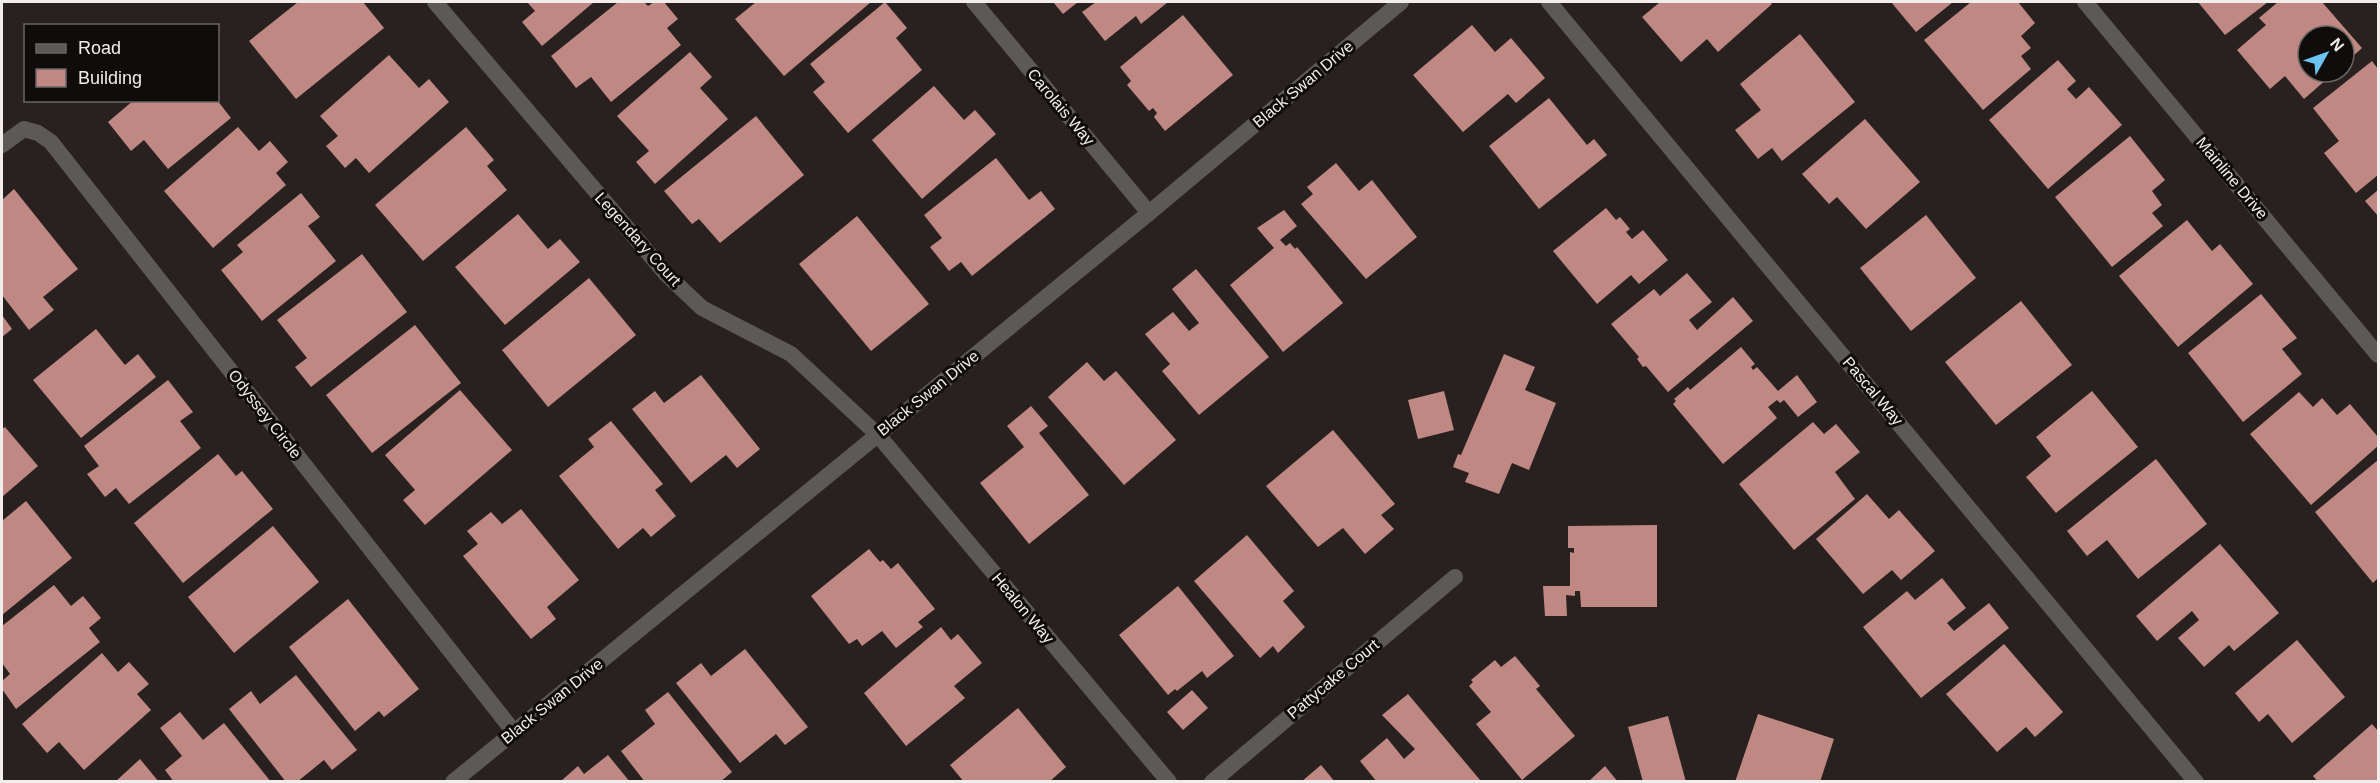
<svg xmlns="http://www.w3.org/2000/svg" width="2380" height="783" font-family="Helvetica,sans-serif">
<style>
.building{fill:#c08883}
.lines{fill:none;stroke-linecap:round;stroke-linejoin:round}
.minor{stroke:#5d5959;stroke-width:16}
.tertiary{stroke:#5d5959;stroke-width:16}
.labels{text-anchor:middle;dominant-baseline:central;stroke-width:6;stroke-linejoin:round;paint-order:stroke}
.street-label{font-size:16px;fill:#f2eded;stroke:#0f0c0b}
</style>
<rect width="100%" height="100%" fill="#292120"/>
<g class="building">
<path d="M298 2H363L384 28 296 99 249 41Z"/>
<path d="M527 2H594L542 46 522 22 535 11Z"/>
<path d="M618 2H644L648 6 654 2H664L678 19 667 28 681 45 611 102 591 77 576 88 551 56Z"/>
<path d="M756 2H871L784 76 735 19Z"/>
<path d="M885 2 907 28 896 38 922 70 848 133 813 92 825 82 810 64Z"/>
<path d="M1053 2H1078L1063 14Z"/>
<path d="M1096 2H1168L1141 24 1136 16 1105 41 1082 12Z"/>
<path d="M1660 2H1770L1772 4 1718 52 1707 39 1681 62 1642 17Z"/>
<path d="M1891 2H1953L1916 32Z"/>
<path d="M1971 2H2018L2035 23 2021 36 2031 48 2021 56 2031 69 1983 110 1924 40Z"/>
<path d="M2198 2H2268L2225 35Z"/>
<path d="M2278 2H2322L2362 48 2344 64V36H2308V72H2335L2304 99 2285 76 2270 89 2237 50 2266 25 2259 18Z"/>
<path d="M1183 15 1233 75 1165 131 1154 117 1157 113 1153 108 1149 111 1127 85 1131 81 1120 67Z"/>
<path d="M1472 25 1495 52 1511 38 1545 78 1516 103 1508 94 1463 132 1413 75Z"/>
<path d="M1800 34 1855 102 1782 161 1772 148 1758 159 1735 130 1761 110 1740 84Z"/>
<path d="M690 52 712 77 700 88 728 119 655 184 636 162 649 151 617 116Z"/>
<path d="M389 55 419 88 429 79 449 102 369 173 356 158 345 168 326 146 338 136 320 116Z"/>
<path d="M2058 60 2076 81 2067 89 2076 99 2089 87 2122 125 2048 189 1989 120Z"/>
<path d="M2372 61 2378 69V175L2356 193 2324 153 2339 141 2313 108Z"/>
<path d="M934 86 964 120 975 110 996 134 922 199 872 140Z"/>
<path d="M1549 98 1587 145 1594 139 1607 155 1539 209 1489 146Z"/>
<path d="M134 100H217L231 118 168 169 144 140 131 151 108 122Z"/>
<path d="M756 116 804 175 720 243 699 219 692 224 664 191Z"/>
<path d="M1865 119 1920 182 1866 229 1837 197 1829 204 1802 174Z"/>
<path d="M238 127 259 151 270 141 288 162 276 173 286 185 213 248 164 191Z"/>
<path d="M466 127 494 160 487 166 507 190 423 261 375 205Z"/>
<path d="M2130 136 2165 180 2152 191 2162 205 2152 213 2163 226 2112 267 2055 197Z"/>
<path d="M996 158 1029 200 1041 191 1055 209 972 276 961 262 949 271 930 247 942 238 924 215Z"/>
<path d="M1336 163 1359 191 1372 180 1417 237 1366 279 1301 204 1313 194 1307 187Z"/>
<path d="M14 189 78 269 43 297 54 310 29 330 2 295V200Z"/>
<path d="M2378 190V216L2365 201Z"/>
<path d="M301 193 320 217 308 226 336 261 262 321 221 270 243 252 237 245Z"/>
<path d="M1606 208 1616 220 1620 217 1630 229 1626 232 1632 239 1643 230 1668 260 1639 284 1631 275 1597 304 1553 251Z"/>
<path d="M1284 210 1297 226 1280 240 1286 246 1290 243 1295 249 1297 247 1343 303 1283 352 1230 285 1274 248 1257 228Z"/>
<path d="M518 214 548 249 560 239 580 262 505 325 455 267Z"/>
<path d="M1926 215 1976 278 1911 331 1860 268Z"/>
<path d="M857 216 929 304 871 351 799 264Z"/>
<path d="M2187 220 2212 251 2220 244 2253 284 2178 347 2119 276Z"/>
<path d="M362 254 407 312 311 387 295 367 307 358 277 320Z"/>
<path d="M1196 269 1269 357 1199 415 1162 371 1170 364 1145 334 1173 312 1189 331 1199 323 1172 289Z"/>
<path d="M1687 273 1712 302 1689 320 1697 330 1733 297 1753 321 1668 392 1646 366 1643 367 1637 359 1639 357 1611 324 1654 289 1660 296Z"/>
<path d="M589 278 636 335 548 407 502 350Z"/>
<path d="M2261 294 2297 338 2282 349 2302 374 2243 422 2188 353Z"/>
<path d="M2021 301 2072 365 1996 425 1945 362Z"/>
<path d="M2 315 12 329 2 337Z"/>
<path d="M415 325 461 383 372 453 326 395Z"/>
<path d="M96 329 125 365 138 354 156 377 81 438 33 380Z"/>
<path d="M1741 347 1755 364 1751 367 1753 370 1757 367 1778 391 1797 375 1817 402 1798 417 1784 400 1780 403 1777 400 1768 407 1777 418 1723 464 1673 404 1676 401 1674 399 1688 387 1690 390Z"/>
<path d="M1504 354 1535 367 1525 390 1556 403 1529 470 1512 463 1499 494 1465 482 1469 473 1453 467 1458 454 1461 455Z"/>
<path d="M1087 362 1104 381 1116 371 1176 440 1124 485 1048 397Z"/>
<path d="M701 375 760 449 737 468 726 455 691 483 632 409 655 391 664 403Z"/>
<path d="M168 380 193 412 180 421 201 448 129 504 116 488 105 497 87 474 99 466 84 446Z"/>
<path d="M460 390 512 450 425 525 403 500 415 490 385 455Z"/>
<path d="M1444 391 1454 430 1418 439 1408 400Z"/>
<path d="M2092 391 2138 447 2056 513 2026 477 2051 456 2036 437Z"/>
<path d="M2299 392 2313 407 2322 398 2337 415 2350 404 2378 437V446L2311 505 2250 434Z"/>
<path d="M1031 406 1048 426 1039 433 1089 495 1029 544 980 483 1024 447 1007 426Z"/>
<path d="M611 421 663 484 655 490 676 516 651 537 643 528 618 549 559 476 594 447 588 439Z"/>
<path d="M1813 422 1824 434 1836 424 1860 452 1835 472 1855 499 1794 550 1739 484Z"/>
<path d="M5 427 38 466 2 497V429Z"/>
<path d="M1333 430 1395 504 1381 515 1394 529 1365 554 1343 528 1318 547 1266 486Z"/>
<path d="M218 454 236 476 242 471 273 509 183 583 134 523Z"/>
<path d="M2156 459 2207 524 2138 579 2107 540 2087 556 2067 531Z"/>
<path d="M2378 460V578L2373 583 2315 512Z"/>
<path d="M1867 494 1889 519 1899 510 1935 551 1901 580 1892 570 1863 594 1816 539Z"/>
<path d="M26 501 72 558 2 615V521Z"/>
<path d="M521 509 579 580 547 607 556 619 531 639 463 556 478 544 467 531 491 512 502 524Z"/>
<path d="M1657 525V607H1581L1580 591H1575V596L1566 595 1567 616H1545L1543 586H1570V552L1574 553V548H1568V526Z"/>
<path d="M273 526 319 582 234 653 188 597Z"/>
<path d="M1247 535 1294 591 1283 601 1305 627 1278 653 1273 646 1260 658 1194 581Z"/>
<path d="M2220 544 2279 613 2234 651 2229 645 2204 667 2178 638 2199 620 2192 611 2157 641 2136 616Z"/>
<path d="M869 549 880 562 883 560 891 569 898 563 935 609 918 622 923 627 896 648 882 631 862 646 857 639 849 644 811 596Z"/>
<path d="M1942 578 1966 608 1947 623 1954 631 1989 603 2009 628 1921 698 1863 627 1907 591 1915 600Z"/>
<path d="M54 585 71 606 83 596 101 618 89 628 100 642 16 709 2 689V681L10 674 2 663V626Z"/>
<path d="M1178 586 1234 656 1207 678 1202 671 1177 691 1175 689 1168 695 1119 635Z"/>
<path d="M348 599 419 689 384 717 379 711 355 731 289 647Z"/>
<path d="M941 627 951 640 958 634 982 663 954 686 965 698 906 746 864 693Z"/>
<path d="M2297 640 2345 697 2292 743 2268 714 2259 722 2235 693Z"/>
<path d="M2004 644 2063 712 2035 737 2026 727 1997 752 1946 694Z"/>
<path d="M745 649 808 727 785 745 776 734 740 763 676 683 701 663 711 676Z"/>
<path d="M102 653 118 672 129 662 149 684 137 694 151 710 84 770 59 742 47 753 22 724Z"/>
<path d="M1515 656 1540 686 1536 689 1575 736 1522 780 1476 724 1491 712 1469 686 1473 682 1471 680 1495 660 1501 667Z"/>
<path d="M296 675 357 750 332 770 324 760 297 782H286L229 709 251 691 260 704Z"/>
<path d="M1192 690 1208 708 1183 730 1167 712Z"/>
<path d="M668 692 732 772 720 782H645L621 751 655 724 645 710Z"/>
<path d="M1408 694 1480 780 1478 782H1377L1360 761 1387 738 1404 759 1415 749 1382 715Z"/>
<path d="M1018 708 1066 767 1049 782H964L950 765Z"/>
<path d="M180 712 203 740 224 723 271 782H174L165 770 182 756 160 728Z"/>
<path d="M1758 714 1834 739 1820 782H1735Z"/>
<path d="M1668 716 1686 782H1643L1628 727Z"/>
<path d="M2372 724 2378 731V782H2318L2313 776Z"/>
<path d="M608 755 630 782H560L578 766 584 774Z"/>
<path d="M140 759 159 782H115Z"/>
<path d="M1321 765 1335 782H1301Z"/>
<path d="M1605 766 1618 782H1588Z"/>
</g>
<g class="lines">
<g class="minor">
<path d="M435 2 667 275 702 308 791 354 878 435 1169 782"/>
<path d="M974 2 1149 213"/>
<path d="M1549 2 2196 782"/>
<path d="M2 145 24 129 38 133 51 142 514 732"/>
<path d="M453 782 1149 213 1401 2"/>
<path d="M1212 782 1455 577"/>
</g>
<path class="tertiary" d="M2085 2 2378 355"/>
</g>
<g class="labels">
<g class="street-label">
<text transform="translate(1303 84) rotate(-40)">Black Swan Drive</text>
<text transform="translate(1061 107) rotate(50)">Carolais Way</text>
<text transform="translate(2232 178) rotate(50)">Mainline Drive</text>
<text transform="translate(638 239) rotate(48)">Legendary Court</text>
<text transform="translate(1873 391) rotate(50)">Pascal Way</text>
<text transform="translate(928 393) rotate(-39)">Black Swan Drive</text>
<text transform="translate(265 414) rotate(52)">Odyssey Circle</text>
<text transform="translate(1023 608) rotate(50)">Healon Way</text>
<text transform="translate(1333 679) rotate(-40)">Pattycake Court</text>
<text transform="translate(552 701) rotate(-39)">Black Swan Drive</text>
</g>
</g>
<rect width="2380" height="783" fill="none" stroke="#f2eded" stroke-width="6"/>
<rect x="24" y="24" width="195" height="78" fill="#0f0c0b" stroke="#6a6665" stroke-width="1.5"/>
<rect x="36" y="44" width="30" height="9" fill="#5d5959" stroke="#6a6665" stroke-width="1.5"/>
<text x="78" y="54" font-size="18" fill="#f2eded">Road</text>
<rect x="36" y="69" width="30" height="18" fill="#c08883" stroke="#6a6665" stroke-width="1.5"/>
<text x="78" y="84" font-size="18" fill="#f2eded">Building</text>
<g transform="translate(2326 54) rotate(50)"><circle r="28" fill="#0f0c0b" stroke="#6a6665" stroke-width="1.5"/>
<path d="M0-4.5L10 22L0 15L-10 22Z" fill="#6cc3f2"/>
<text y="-9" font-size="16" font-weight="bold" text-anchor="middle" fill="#f2eded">N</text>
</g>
</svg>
